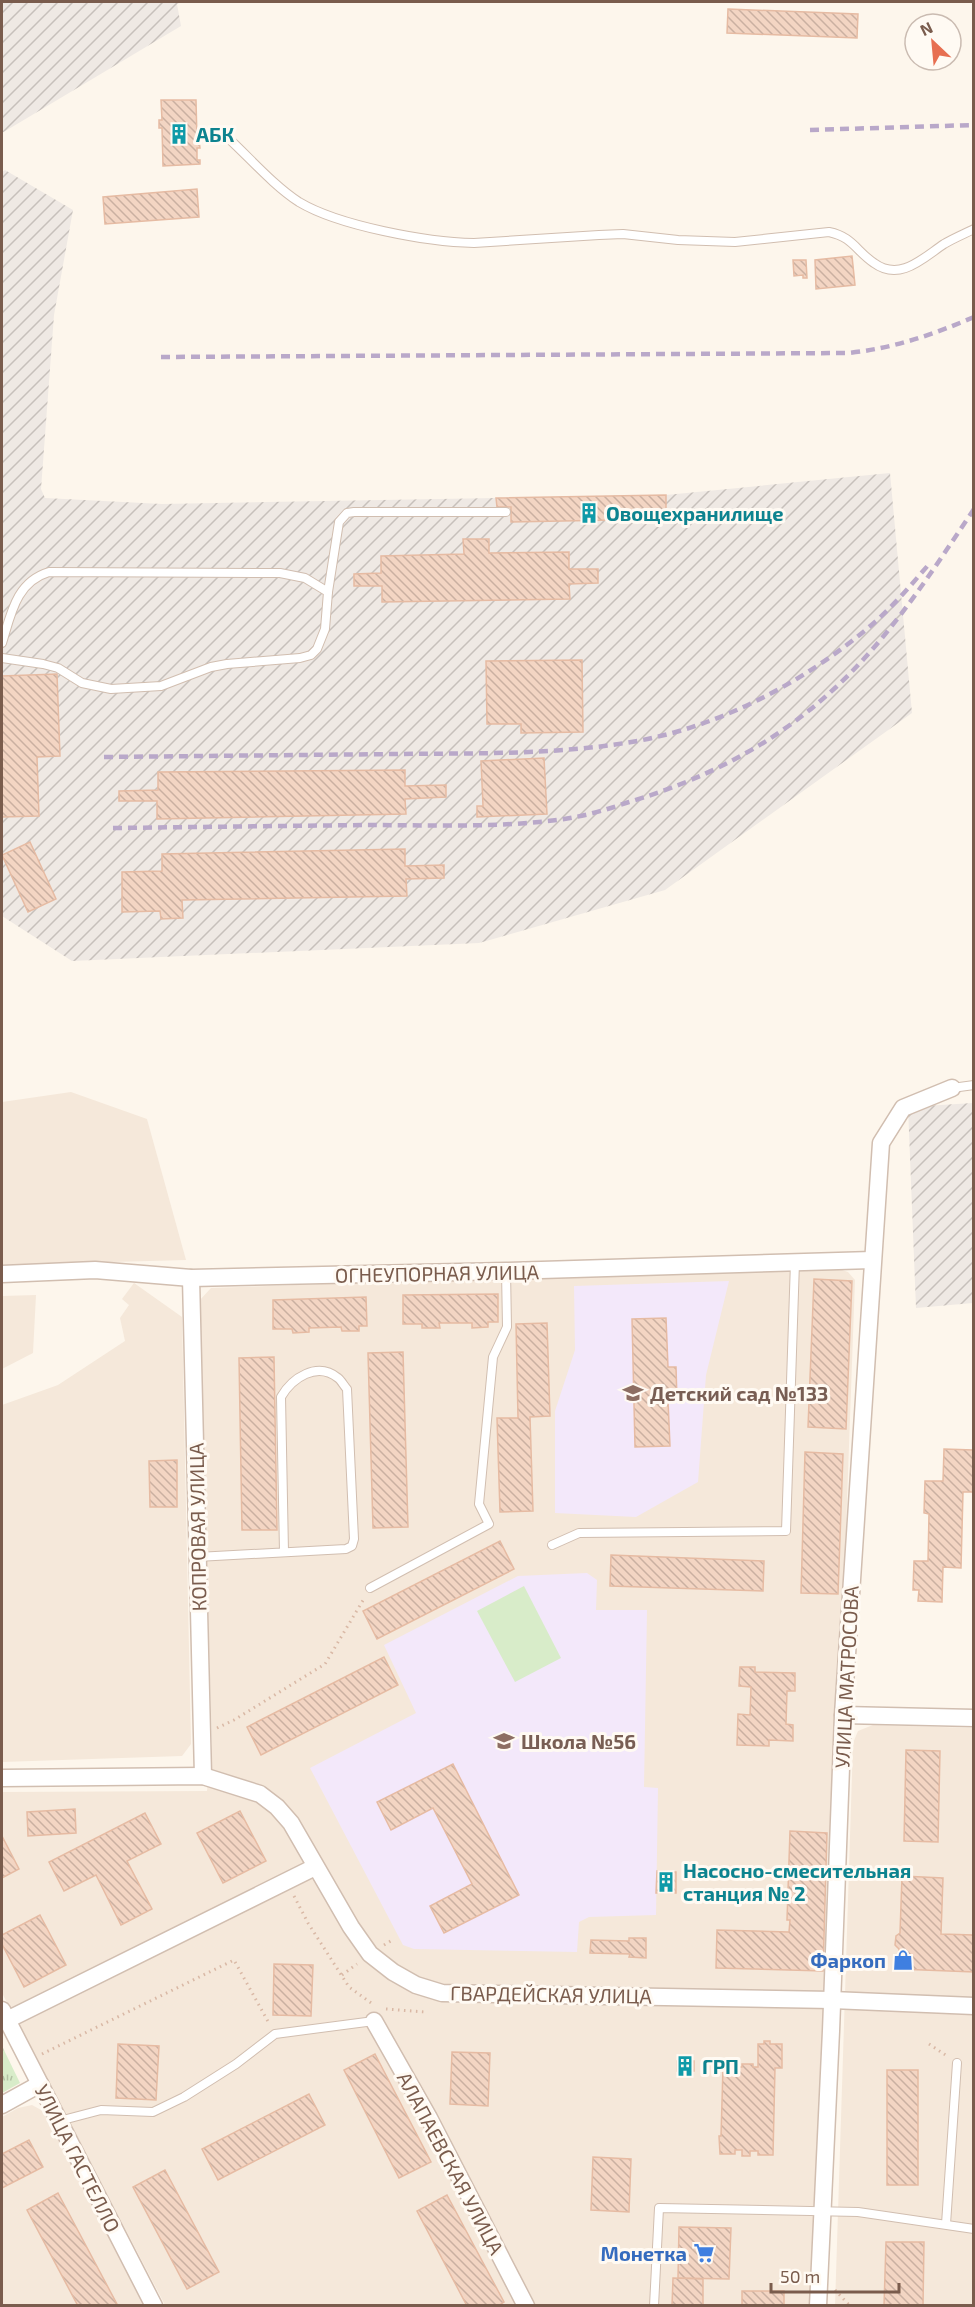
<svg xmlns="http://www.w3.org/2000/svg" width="975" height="2307" font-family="'Exo 2',sans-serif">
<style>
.residential{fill:#f5e8da}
.industrial{fill:url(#industrial-furrows)}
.education{fill:#f3e8fa}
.park{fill:url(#park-tufts)}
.pitch{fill:#d8ecc9}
.building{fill:url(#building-back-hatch);stroke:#e6bba3;stroke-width:1.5}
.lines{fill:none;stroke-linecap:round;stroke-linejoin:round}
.service-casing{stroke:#d1beb0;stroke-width:10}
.minor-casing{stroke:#d1beb0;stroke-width:19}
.path{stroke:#d9b8a5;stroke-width:3;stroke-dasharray:1.5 4.5;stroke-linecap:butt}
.service{stroke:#fff;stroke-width:8}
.minor{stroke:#fff;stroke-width:16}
.rail{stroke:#b9a8c9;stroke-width:4.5;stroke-dasharray:9 6;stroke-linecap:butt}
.labels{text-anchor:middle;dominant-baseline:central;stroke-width:6;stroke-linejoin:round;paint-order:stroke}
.culture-label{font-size:20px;font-weight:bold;fill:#0d838f;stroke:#fffaf3;text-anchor:start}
.street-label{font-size:20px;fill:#7a5c4d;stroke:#fffaf3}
.education-label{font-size:20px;font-weight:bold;fill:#785e54;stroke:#fffaf3;text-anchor:start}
.shop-label{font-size:20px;font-weight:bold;fill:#366cbe;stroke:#fffaf3;text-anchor:end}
</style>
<defs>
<pattern id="industrial-furrows" width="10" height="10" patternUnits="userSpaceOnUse" patternTransform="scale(1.5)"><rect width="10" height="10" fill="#efe9e4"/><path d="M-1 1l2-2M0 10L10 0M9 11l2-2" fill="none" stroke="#c7c0bb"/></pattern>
<pattern id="park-tufts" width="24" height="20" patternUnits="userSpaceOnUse" patternTransform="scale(1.5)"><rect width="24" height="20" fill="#d8ecc9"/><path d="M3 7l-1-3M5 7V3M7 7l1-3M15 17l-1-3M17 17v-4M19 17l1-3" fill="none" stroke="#b4c2a5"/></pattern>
<pattern id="building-back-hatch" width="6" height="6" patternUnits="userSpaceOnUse" patternTransform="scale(1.5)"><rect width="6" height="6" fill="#f3d5c3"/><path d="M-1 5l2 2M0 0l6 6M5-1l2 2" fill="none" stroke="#cab0a1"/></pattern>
</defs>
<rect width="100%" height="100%" fill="#fdf6ec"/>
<g class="residential">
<path d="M71 1092 147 1119 186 1260 2 1265V1102Z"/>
<path d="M830 1266 848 1272 855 1280 818 2305H165L2 1993V1792L207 1791 212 1745 199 1301 211 1288Z"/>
<path d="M134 1283 182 1317 191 1744 182 1756 2 1762V1405L58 1385 125 1341 120 1318 129 1305 122 1299Z"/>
<path d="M36 1295 33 1353 2 1369V1296Z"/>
<path d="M873 1725 973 1728V2305L835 2306 853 1743 858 1731Z"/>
<path d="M32 2105 43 2111 145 2305 2 2306V2117L18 2108Z"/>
</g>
<g class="industrial">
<path d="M2 2H183L177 4 181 26 2 133Z"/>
<path d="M5 170 73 210 54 315 41 489 45 498 162 504 666 495 890 473 912 713 665 890 479 943 72 961 2 916V172Z"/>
<path d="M973 1103V1303L916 1308 908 1107Z"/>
</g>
<g class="education">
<path d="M729 1281 706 1375 698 1482 636 1517 555 1513V1411L575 1350 574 1286Z"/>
<path d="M587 1573 597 1580 596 1610H647L644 1787 658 1788 656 1915 589 1917 579 1922 577 1952 414 1949 403 1945 310 1768 416 1713 384 1645 518 1576Z"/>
</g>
<path class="park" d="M2 2046 20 2083 2 2093Z"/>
<path class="pitch" d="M524 1586 561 1658 515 1682 477 1611Z"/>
<g class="building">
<path d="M728 9 858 14 857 38 727 33Z"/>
<path d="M161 100H196L197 140H199L200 148H197V160H200V164L163 166 162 128H159V120H162Z"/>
<path d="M197 189 199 217 105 224 103 197Z"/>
<path d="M852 256 855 285 816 289 815 260Z"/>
<path d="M793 260H806L807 278H803V275L794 276Z"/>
<path d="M666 495V519L511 522V507H497L496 498Z"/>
<path d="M463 539H489V553L569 552V569H598V583L569 584 570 599 382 602V586H354V574L381 573V556L464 554Z"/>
<path d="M582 660 583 732 521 733V724H487L486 661Z"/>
<path d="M57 674 60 756 37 757 39 816 2 817V676Z"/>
<path d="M544 758 547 814 477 817V806H483L481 761Z"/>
<path d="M405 770V786L446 785V797L405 799 406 814 157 819V801H119V791L158 790V772Z"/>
<path d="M30 842 56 899 28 912 2 855Z"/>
<path d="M405 849V866L444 865V878L406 879 407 896 182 900 183 918 161 919 160 911 122 912V872L162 871V854Z"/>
<path d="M814 1279 852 1281 846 1429 808 1427Z"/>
<path d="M498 1294V1322H488V1327L472 1328V1323H439L440 1328H422V1324H403V1295Z"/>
<path d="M366 1297 367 1326H359V1331H342L341 1327 309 1328V1332L293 1333 292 1329H273V1300Z"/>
<path d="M666 1318 668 1367H676L677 1400H668L670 1446 635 1447 632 1319Z"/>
<path d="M547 1323 550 1416 530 1417 533 1511 500 1512 497 1418H518L516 1324Z"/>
<path d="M403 1352 408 1527 373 1528 368 1353Z"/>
<path d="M274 1357 277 1530H242L239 1358Z"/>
<path d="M944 1449 973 1450 974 1492H963L961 1568 943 1567 942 1602 918 1601 919 1590H913L914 1561H928L929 1514 924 1513 925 1481H943Z"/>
<path d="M805 1452 843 1454 838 1594 801 1593Z"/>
<path d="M177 1460V1507H150L149 1461Z"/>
<path d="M500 1541 514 1569 377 1639 363 1611Z"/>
<path d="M611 1555 764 1561 763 1591 610 1586Z"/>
<path d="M384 1657 398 1685 261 1755 247 1727Z"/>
<path d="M740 1667H755V1672L795 1673V1691H787L786 1724 793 1725V1741L769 1740V1746L737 1745 738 1714 750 1715 751 1687 739 1686Z"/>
<path d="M906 1750 940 1751 938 1842 904 1841Z"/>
<path d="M453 1764 519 1895 444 1933 430 1906 472 1884 433 1808 391 1830 377 1802Z"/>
<path d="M75 1809 76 1833 28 1836 27 1812Z"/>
<path d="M240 1811 266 1861 223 1883 197 1833Z"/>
<path d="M145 1813 161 1844 127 1861 152 1909 121 1925 96 1875 64 1891 49 1862Z"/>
<path d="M790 1831 827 1833 823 1971 716 1968 717 1930 789 1932 790 1920H787Z"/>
<path d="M2 1836 19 1869 2 1878Z"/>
<path d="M657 1871 676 1872V1893H656Z"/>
<path d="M902 1876 943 1878 941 1934 974 1935V1972L898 1969 899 1949 895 1945 896 1936 900 1933Z"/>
<path d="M40 1915 66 1965 24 1987 2 1944V1935Z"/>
<path d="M629 1938H646V1958L629 1957 630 1954 590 1953 591 1940 629 1941Z"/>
<path d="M274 1964 313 1965 311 2016 273 2015Z"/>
<path d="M764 2041H770V2044H782V2068H775L773 2155H758V2151H750V2156H742V2150H735V2154H720L719 2136H721L723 2067H742V2064H753V2067H758V2044H764Z"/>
<path d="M118 2044 159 2046 156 2100 116 2098Z"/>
<path d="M452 2052 490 2053 488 2106 450 2104Z"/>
<path d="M375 2054 431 2162 399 2178 344 2070Z"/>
<rect x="677" y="2061" width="17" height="10"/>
<rect x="887" y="2070" width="31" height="115"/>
<path d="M309 2094 325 2125 218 2180 202 2149Z"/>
<path d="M29 2140 43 2167 2 2188V2154Z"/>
<path d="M593 2157 631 2159 629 2212 591 2210Z"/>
<path d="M165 2170 219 2272 187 2289 133 2187Z"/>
<path d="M58 2193 118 2306H78L27 2210Z"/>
<path d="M447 2195 504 2302 498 2306H467L417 2211Z"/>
<path d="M679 2227 731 2228 729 2279 678 2278Z"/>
<path d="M886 2242H924L923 2306H884Z"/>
<path d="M673 2278 703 2279V2306H672Z"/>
<rect x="742" y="2291" width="42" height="15"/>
</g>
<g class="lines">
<g class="service-casing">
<g id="service">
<path d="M227 137C250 158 273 185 299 202 339 226 427 242 474 243L599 235 623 234 678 240 735 242 829 232C853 237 856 251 874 263 900 282 923 258 944 244 954 238 964 234 974 229"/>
<path d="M328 592 339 522 347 513 354 512H506"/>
<path d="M2 643C11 614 16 582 49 572L280 573 305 578 328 592 325 629 317 649 311 655 300 658 227 664 211 667 161 686 111 689 82 683 58 668 43 664 2 658"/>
<path d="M952 1088 974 1085"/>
<path d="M552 1545 579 1533 786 1531 795 1262"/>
<path d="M197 1557 346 1549 352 1546 354 1539 347 1389C344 1386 341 1380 338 1378 317 1361 292 1378 281 1397L284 1552"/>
<path d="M370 1588 489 1524 479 1504 493 1357 507 1327 506 1271"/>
<path d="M59 2121 101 2110 153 2112 184 2097 236 2064 275 2034 374 2021"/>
<path d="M946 2224 957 2063"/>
<path d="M654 2306 659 2208 858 2212 974 2229"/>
</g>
</g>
<g class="minor-casing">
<g id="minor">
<path d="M2 1274 95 1270 191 1278 506 1271 872 1260"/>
<path d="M191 1278 203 1776"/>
<path d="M843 1715 974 1718"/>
<path d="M2 1778 203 1776 260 1794 277 1807 291 1823 351 1927 370 1954 393 1972 416 1985 442 1993 832 2000 974 2006"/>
<path d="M2 2010 154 2306"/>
<path d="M7 2020 315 1867"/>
<path d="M374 2021 429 2118 526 2306"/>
<path d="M2 2105 40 2084"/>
<path d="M818 2306 831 2031 843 1715 881 1143 903 1108 952 1088"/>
</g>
</g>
<g class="path">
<path d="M217 1728 234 1720 325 1664 365 1597"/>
<path d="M294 1896 308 1923 349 1987 374 2005"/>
<path d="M384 1945 394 1939"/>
<path d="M342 1975 357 1964"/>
<path d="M386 2009 425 2012"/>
<path d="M929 2044 947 2056"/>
<path d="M42 2054 234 1960 270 2025"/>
<path d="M835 2290 850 2306"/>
</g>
<use href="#service" class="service"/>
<use href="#minor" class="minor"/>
<g class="rail">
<path d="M810 130 974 125"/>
<path d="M161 357 849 353C894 348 932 335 974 317"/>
<path d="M104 757C202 756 300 755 399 754 474 753 550 755 625 743 713 730 800 685 868 628 891 609 911 585 930 563"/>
<path d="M113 828C197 827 281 826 365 825 428 825 494 828 557 820 582 817 606 810 629 802 706 779 776 743 835 688 891 636 931 573 974 509"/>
</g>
</g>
<defs>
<g id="building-bare" transform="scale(1.62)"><path d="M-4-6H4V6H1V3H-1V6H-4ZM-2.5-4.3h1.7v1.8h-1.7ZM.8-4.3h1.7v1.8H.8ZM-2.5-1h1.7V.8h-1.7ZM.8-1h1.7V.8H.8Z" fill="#0f9aa8" stroke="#fffaf3" stroke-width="2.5" paint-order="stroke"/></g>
<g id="school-bare" transform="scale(1.62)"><path d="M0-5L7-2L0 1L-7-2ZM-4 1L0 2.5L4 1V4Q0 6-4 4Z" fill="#8d6e63" stroke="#fffaf3" stroke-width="2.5" paint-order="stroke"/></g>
<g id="shop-bare" transform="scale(1.62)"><path d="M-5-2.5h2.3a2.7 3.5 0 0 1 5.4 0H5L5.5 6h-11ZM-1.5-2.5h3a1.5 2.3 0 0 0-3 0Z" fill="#3f7fe0" stroke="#fffaf3" stroke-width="2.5" paint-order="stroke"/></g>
<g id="supermarket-bare" transform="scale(1.62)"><path d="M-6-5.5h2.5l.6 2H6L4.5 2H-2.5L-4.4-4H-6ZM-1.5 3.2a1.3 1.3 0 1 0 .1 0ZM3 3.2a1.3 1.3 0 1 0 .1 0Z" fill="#3f7fe0" stroke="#fffaf3" stroke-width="2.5" paint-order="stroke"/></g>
</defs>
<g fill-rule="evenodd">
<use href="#building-bare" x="179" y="134"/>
<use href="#building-bare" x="589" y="513"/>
<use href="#school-bare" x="633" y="1393"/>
<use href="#school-bare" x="504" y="1741"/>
<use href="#building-bare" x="666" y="1882"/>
<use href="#shop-bare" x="903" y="1960"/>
<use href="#building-bare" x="685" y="2066"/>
<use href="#supermarket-bare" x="704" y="2253"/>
</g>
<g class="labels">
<g class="culture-label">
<text x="196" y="134">АБК</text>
<text x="606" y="513">Овощехранилище</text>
<text x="683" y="1870">Насосно-смесительная<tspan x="683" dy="23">станция № 2</tspan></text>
<text x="702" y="2066">ГРП</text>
</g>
<g class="street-label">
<text transform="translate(437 1273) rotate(-1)">ОГНЕУПОРНАЯ УЛИЦА</text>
<text transform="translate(197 1527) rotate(-91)">КОПРОВАЯ УЛИЦА</text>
<text transform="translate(846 1677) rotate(-87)">УЛИЦА МАТРОСОВА</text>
<text transform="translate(551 1994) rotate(1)">ГВАРДЕЙСКАЯ УЛИЦА</text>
<text transform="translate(78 2158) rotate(63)">УЛИЦА ГАСТЕЛЛО</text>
<text transform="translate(451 2163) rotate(62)">АЛАПАЕВСКАЯ УЛИЦА</text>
</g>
<g class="education-label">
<text x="650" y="1393">Детский сад №133</text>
<text x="521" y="1741">Школа №56</text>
</g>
<g class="shop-label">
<text x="886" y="1960">Фаркоп</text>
<text x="687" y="2253">Монетка</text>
</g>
</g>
<rect width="975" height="2307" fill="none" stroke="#7a5c4d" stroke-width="6"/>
<g transform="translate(933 42) rotate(334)"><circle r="28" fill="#fffaf3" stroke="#cabbb1" stroke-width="1.5"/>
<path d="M0-4.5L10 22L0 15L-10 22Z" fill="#e76f51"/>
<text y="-9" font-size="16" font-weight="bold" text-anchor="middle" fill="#7a5c4d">N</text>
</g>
<path d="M771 2283v9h128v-9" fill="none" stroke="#7a5c4d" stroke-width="3"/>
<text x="780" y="2283" font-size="18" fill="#7a5c4d" stroke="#fffaf3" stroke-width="4.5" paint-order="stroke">50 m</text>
</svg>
